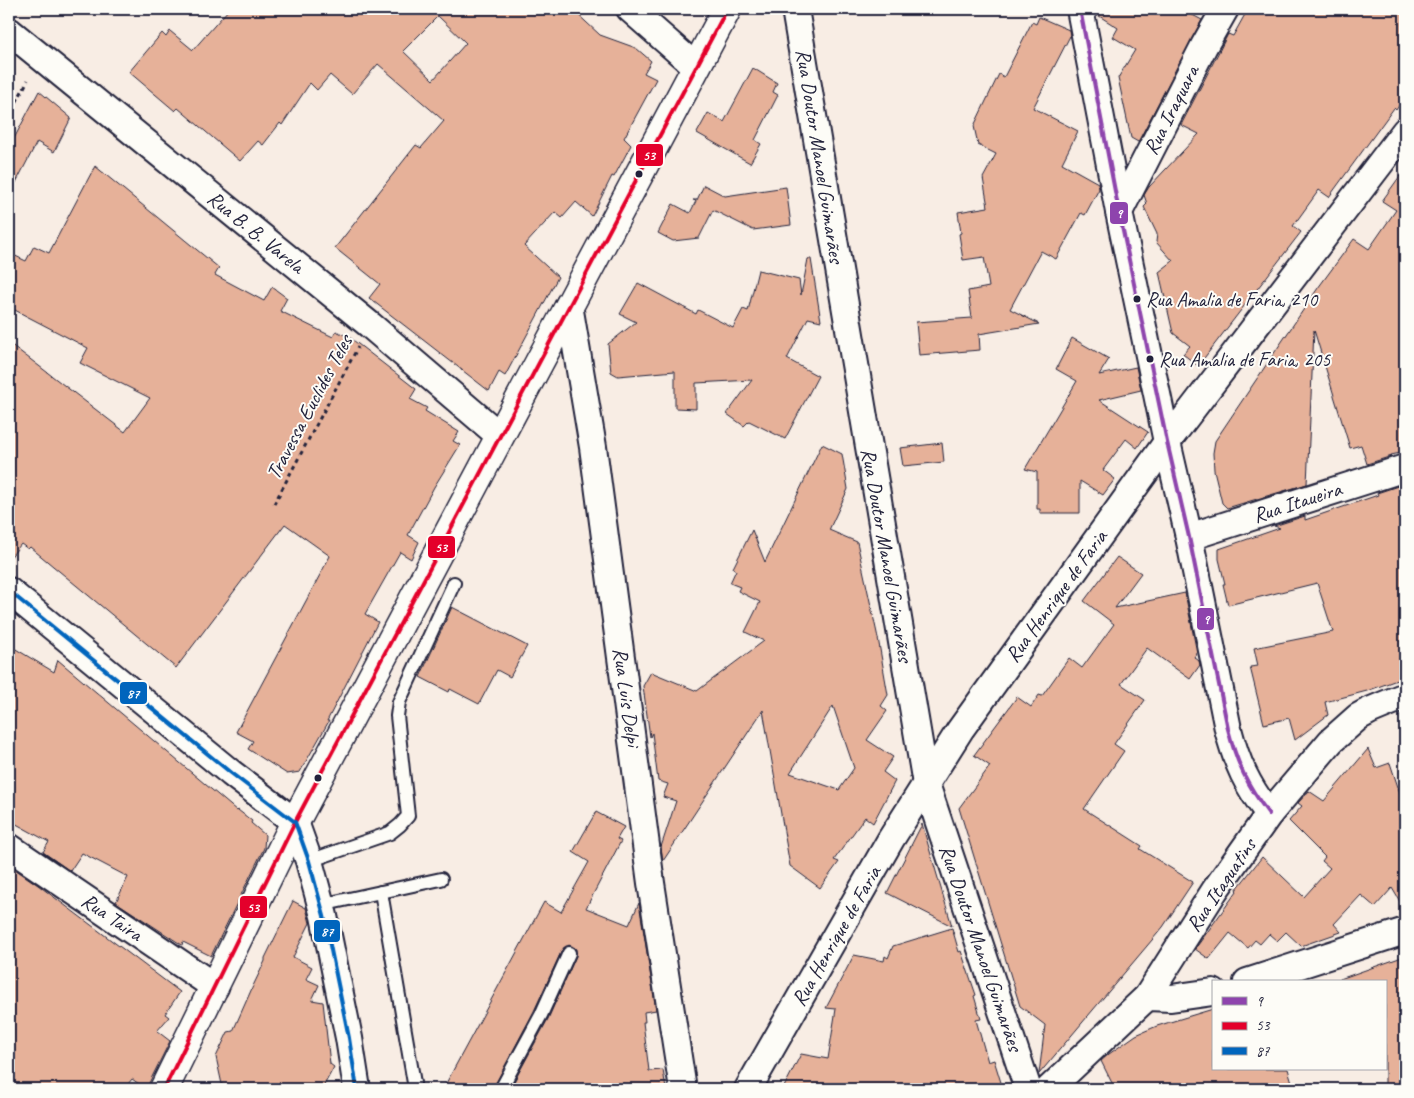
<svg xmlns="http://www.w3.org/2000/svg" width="1414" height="1098" font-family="Caveat,sans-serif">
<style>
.building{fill:#e6b199;stroke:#22223b;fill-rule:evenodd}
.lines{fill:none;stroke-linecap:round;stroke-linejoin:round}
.lane-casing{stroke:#22223b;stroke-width:16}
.street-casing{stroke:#22223b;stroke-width:30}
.secondary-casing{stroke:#22223b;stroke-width:31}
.path{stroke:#22223b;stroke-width:3;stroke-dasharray:4 4;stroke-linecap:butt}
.lane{stroke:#fdfcf7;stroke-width:12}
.street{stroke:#fdfcf7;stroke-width:26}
.secondary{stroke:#fdfcf7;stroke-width:28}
.bus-1-casing{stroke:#fdfcf7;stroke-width:8}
.bus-2-casing{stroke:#fdfcf7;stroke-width:8}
.bus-3-casing{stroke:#fdfcf7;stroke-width:8}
.bus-1{stroke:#8e44ad;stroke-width:4}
.bus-2{stroke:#e4002b;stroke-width:4}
.bus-3{stroke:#0065bd;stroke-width:4}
.bus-dot{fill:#22223b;stroke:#fdfcf7;stroke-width:2}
.labels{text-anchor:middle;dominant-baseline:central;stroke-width:4;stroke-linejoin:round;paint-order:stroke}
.bus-label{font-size:20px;fill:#22223b;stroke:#fdfcf7;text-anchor:start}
.street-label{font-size:21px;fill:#22223b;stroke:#fdfcf7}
.line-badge{stroke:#fdfcf7;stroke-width:2}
.badge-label{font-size:14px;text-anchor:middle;font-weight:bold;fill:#fff}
</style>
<rect width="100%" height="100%" fill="#f8ede4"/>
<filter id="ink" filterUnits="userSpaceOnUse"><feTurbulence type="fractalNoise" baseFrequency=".02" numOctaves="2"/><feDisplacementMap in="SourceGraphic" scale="10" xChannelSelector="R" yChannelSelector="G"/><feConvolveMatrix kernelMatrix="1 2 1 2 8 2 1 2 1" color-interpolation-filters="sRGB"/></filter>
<g filter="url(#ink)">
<g class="building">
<path d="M229 9H572L600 35 636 48 651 61 644 73 656 79 624 138 631 145 614 177 612 176 592 216 576 202 562 218 555 212 524 246 558 277 505 376 499 372 489 391 369 298 380 284 335 248 416 145 421 148 444 121 378 64 352 94 330 75 317 90 310 83 282 125 280 123 263 145 258 141 240 161 178 108 175 111 129 72 162 33 166 37 170 31 193 50ZM438 16 466 43 433 80 403 51Z"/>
<path d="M1095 9H1181L1202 20 1138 142 1131 138 1118 78 1135 50 1113 37 1118 28 1096 14Z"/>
<path d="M1248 9H1405V97L1396 110 1394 108 1329 197 1319 190 1293 226 1301 232 1198 366 1183 354 1190 346 1173 333 1159 272 1173 261 1156 242 1157 234 1144 207 1147 204 1144 195 1149 187 1199 134 1181 125 1228 34 1233 36Z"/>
<path d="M1039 17 1069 30 1070 36 1033 108 1078 131 1062 163 1098 183 1099 189 1085 215 1081 213 1056 259 1041 251 1010 309 1039 324 979 334 980 350 919 355 916 322 972 318 968 291 989 287 984 257 963 260 959 234 961 233 958 212 988 207 983 178 996 154 978 145 974 126 999 74 1004 77 1032 22 1036 24Z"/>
<path d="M753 68 777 83 773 92 778 95 755 140 761 144 750 163 697 133 708 113 724 122Z"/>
<path d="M39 91 71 118 54 152 37 142 9 196V148Z"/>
<path d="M95 166 219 268 215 275 264 301 272 287 287 298 280 311 333 337 336 331 349 337 416 389 410 399 427 408 425 411 459 432 453 441 460 445 434 487 408 535 419 542 411 559 400 552 365 614 378 622 327 721H329L300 772 287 774 248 749 253 741 236 732 330 556 285 524 176 668 30 547 28 549 21 544 9 559V343L125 432 150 398 80 363 88 348 9 307V253L26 261 34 246 49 253Z"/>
<path d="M1405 169V452L1391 455 1392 456 1367 464 1361 445 1350 448 1314 330 1307 484 1227 508 1222 503 1214 470 1213 453 1215 441 1318 288 1354 239 1369 249 1396 210 1382 201Z"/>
<path d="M704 185 725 196 786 187 791 225 753 230 713 210 699 238 673 241 658 233 673 204 690 213 696 201 693 200H697Z"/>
<path d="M808 259H811L821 321 808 318 787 359 818 376 785 439 749 421 744 426 727 414 752 380 696 383V409L675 408V371L618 376 611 372 608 344 636 322 620 314 638 283 696 314 698 310 733 328 743 309 748 311 758 270 799 280 801 295Z"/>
<path d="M1072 338 1109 359 1099 375 1136 367 1141 390 1099 400 1148 432 1137 448 1126 439 1103 470 1115 479 1103 495 1080 481V513H1040V509H1037V472L1025 469 1077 381 1056 369Z"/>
<path d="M942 443 944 462 903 466 900 448Z"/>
<path d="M822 444 842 454 848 489 829 530 857 542 878 638 888 695 881 706 887 711 867 740 893 757 883 772 895 781 873 823 865 817 834 860 839 862 820 888 790 866 763 710 663 861 661 847 676 801 663 797 668 784 658 781 652 733 650 737 643 686 651 672 697 691 764 641 745 632 760 602 738 591 740 587 730 583 736 570 733 568 752 530 765 562ZM833 706 854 768 839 790 790 773Z"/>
<path d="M1401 485 1405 496V677L1367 691 1325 702 1328 715 1295 740 1289 718 1264 724 1250 667 1258 666 1254 648 1333 632 1317 583 1228 605 1223 584H1225L1219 559V549L1280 528 1274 526 1305 516V520L1378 495 1377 493Z"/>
<path d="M1117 557 1141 573 1115 608 1185 593 1197 653 1194 657 1199 661 1200 665 1190 679 1147 648 1121 684 1145 700 1114 744 1124 751 1084 809 1142 846 1140 849 1193 882 1163 927 1039 1074 1045 1025 1020 1006 959 808 990 766 974 755 1017 697 1031 707 1039 695 1042 696 1069 658 1082 668 1114 624 1084 601Z"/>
<path d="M452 607 527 646 510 677 497 670 479 704 450 689 449 692 420 677Z"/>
<path d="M9 645 54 672 58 660 237 811 238 810 252 821 251 823 265 835 264 848 211 956 183 942 182 945 116 902 128 877 82 853 70 871 43 852 49 842 9 820Z"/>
<path d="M1368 749 1376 768 1390 763 1405 808V910L1392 888 1375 907 1361 895 1334 924 1341 932 1301 946 1286 932 1277 941 1269 934 1260 944 1255 940 1248 948 1230 933 1209 959 1195 949 1237 891 1236 890 1262 857 1304 897 1330 868 1322 861 1325 857 1289 821 1302 806 1298 803 1309 791 1324 801Z"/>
<path d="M596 812 624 827 617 839 621 841 586 908 629 925 639 903 656 1010 644 1012 645 1022H643L649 1071 663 1070 666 1089H510L548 1019 576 956V949L569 945 562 950 534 1011 493 1089H443L544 902 561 912 589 862 573 852Z"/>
<path d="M922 824 952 926 887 893Z"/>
<path d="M9 865 38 885 180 992 165 1014 169 1017 157 1031 170 1041 146 1089 132 1079 124 1089H9Z"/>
<path d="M293 901 306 908 310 923 293 957 312 967 306 979 319 985 312 1000 323 1002 330 1064 334 1067 322 1089H223L216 1057 228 1032 233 1031 253 986 265 961V958Z"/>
<path d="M952 928 959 952 961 951 976 995 974 996 981 1019 976 1020 988 1062 994 1060 1003 1089H783L801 1054 828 1059 836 1009 826 1008 854 955 884 961 885 956 888 958 893 946Z"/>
<path d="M1405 956V1089H1385V982H1340V979Z"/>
<path d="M1213 1009V1069H1288L1294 1089H1222L1220 1085 1207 1089H1115L1101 1061 1109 1054 1136 1035 1157 1026Z"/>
</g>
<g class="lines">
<g class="lane-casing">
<g id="lane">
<path d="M309 861 390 833 400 825 408 816 397 716 399 702 454 583"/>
<path d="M381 892 414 1083"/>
<path d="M321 905 441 879"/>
<path d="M501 1089 541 1015 569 953"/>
</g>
</g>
<g class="street-casing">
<g id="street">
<path d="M630 9 696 67"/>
<path d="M795 9 926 784 1028 1089"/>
<path d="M1080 9 1119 212 1167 442 1189 537 1228 729C1237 764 1247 785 1269 814"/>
<path d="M9 31 370 325 500 436"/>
<path d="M1119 212 1204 46 1225 9"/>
<path d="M569 305 593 447 651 883 683 1089"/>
<path d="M1189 537 1405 468"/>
<path d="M9 591 231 773 295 822 309 861 324 916 349 1038 357 1089"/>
<path d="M9 847 215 987"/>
<path d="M1247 982 1405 931"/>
<path d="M1147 997 1171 998 1213 992"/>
<path d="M748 1089 891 839 960 730 1167 442 1405 131"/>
<path d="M1049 1089 1147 997 1215 890 1269 814 1331 741 1358 717 1369 711 1405 696"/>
</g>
</g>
<g class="secondary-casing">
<path id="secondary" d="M164 1089 295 822 727 9"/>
</g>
<g class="path">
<path d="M9 116 28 80"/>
<path d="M274 504 358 347"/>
</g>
<use href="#lane" class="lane"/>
<use href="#street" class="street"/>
<use href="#secondary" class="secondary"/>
<g class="bus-1-casing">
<path id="bus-1" d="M1080 9 1119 212 1167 442 1189 537 1228 729C1237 764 1247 785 1269 814"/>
</g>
<g class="bus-2-casing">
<path id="bus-2" d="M164 1089 295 822 727 9"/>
</g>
<g class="bus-3-casing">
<path id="bus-3" d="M9 591 231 773 295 822 309 861 324 916 349 1038 357 1089"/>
</g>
<use href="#bus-1" class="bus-1"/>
<use href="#bus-2" class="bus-2"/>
<use href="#bus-3" class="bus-3"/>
</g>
</g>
<g class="bus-dot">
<circle cx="639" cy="174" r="4.5"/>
<circle cx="1137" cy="299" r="4.5"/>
<circle cx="1150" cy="359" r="4.5"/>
<circle cx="318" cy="778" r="4.5"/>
</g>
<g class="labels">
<g class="bus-label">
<text x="1146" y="299">Rua Amalia de Faria, 210</text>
<text x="1159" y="359">Rua Amalia de Faria, 205</text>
</g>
<g class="street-label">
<text transform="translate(1171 110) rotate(-63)">Rua Iraquara</text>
<text transform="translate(820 156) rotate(81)">Rua Doutor Manoel Guimarães</text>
<text transform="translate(256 232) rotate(39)">Rua B. B. Varela</text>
<text transform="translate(309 407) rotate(-62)">Travessa Euclides Teles</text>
<text transform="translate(1297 502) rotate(-18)">Rua Itaueira</text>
<text transform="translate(887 555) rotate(80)">Rua Doutor Manoel Guimarães</text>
<text transform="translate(1056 596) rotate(-54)">Rua Henrique de Faria</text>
<text transform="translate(627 697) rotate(82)">Rua Luis Delpi</text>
<text transform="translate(1221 885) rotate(-56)">Rua Itaguatins</text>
<text transform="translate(112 917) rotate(34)">Rua Taira</text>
<text transform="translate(836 936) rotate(-60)">Rua Henrique de Faria</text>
<text transform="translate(981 948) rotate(71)">Rua Doutor Manoel Guimarães</text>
</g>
</g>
<g class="line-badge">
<rect x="635" y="143" width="29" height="24" rx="5" fill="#e4002b"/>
<rect x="1109" y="201" width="20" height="24" rx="5" fill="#8e44ad"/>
<rect x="427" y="535" width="29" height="24" rx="5" fill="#e4002b"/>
<rect x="1196" y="607" width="19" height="24" rx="5" fill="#8e44ad"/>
<rect x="119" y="681" width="29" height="24" rx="5" fill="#0065bd"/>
<rect x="239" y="895" width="29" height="24" rx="5" fill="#e4002b"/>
<rect x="313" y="919" width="28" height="24" rx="5" fill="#0065bd"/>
</g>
<g class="badge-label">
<text x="649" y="160">53</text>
<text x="1119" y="218">9</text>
<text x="441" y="552">53</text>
<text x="1206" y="624">9</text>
<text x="133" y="698">87</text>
<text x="253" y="912">53</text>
<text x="327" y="936">87</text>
</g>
<rect width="1414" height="1098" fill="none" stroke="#fdfcf7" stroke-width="30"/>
<rect x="15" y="15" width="1384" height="1068" fill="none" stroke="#22223b" stroke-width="2" filter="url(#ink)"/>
<rect x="1212" y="980" width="175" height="90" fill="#fdfcf7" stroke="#a5a5ac"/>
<rect x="1222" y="997" width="25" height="8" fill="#8e44ad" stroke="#a5a5ac"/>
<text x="1256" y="1006" font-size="15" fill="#22223b">9</text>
<rect x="1222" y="1022" width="25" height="8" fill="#e4002b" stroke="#a5a5ac"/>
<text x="1256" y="1030" font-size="15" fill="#22223b">53</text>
<rect x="1222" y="1047" width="25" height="8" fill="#0065bd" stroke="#a5a5ac"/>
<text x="1256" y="1056" font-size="15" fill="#22223b">87</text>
</svg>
